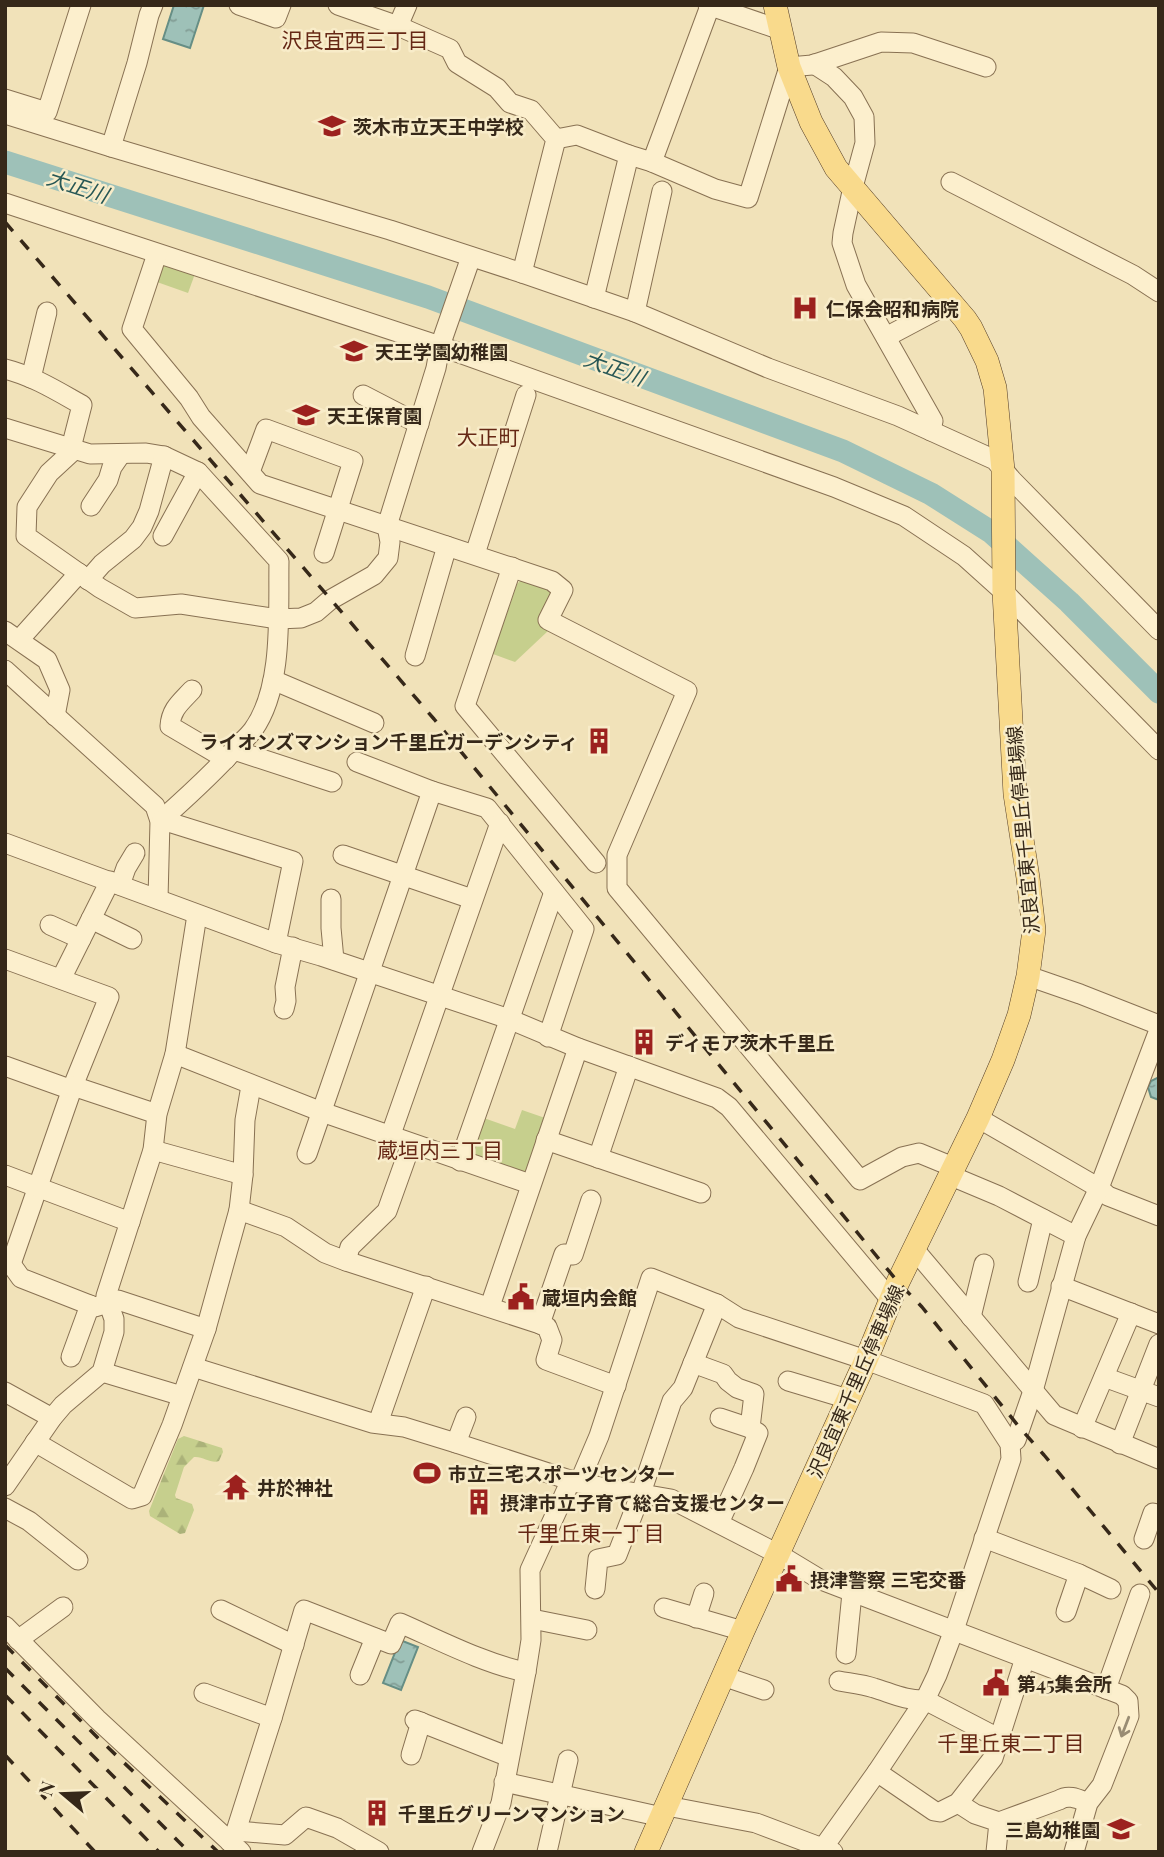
<svg xmlns="http://www.w3.org/2000/svg" width="1164" height="1857" font-family="'Playfair Display','Noto Sans JP',serif">
<style>
.forest{fill:url(#forest-firs)}
.park{fill:#c6cf8d}
.water{fill:url(#water-ripples);stroke:#668e85;stroke-width:2}
.lines{fill:none;stroke-linecap:round;stroke-linejoin:round}
.river{stroke:#9ec1b8;stroke-width:23}
.minor-casing{stroke:#887153;stroke-width:21}
.major-casing{stroke:#553e28;stroke-width:24}
.minor{stroke:#fcefcd;stroke-width:19}
.major{stroke:#f9da8c;stroke-width:23}
.rail{stroke:#362819;stroke-width:3.5;stroke-dasharray:12 12;stroke-linecap:butt}
.oneway{stroke:#998c73}
.labels{text-anchor:middle;dominant-baseline:central;stroke-width:5;stroke-linejoin:round;paint-order:stroke}
.poi-label{font-size:19px;font-weight:bold;fill:#362819;stroke:#f8ecc9;text-anchor:start}
.street-label{font-size:19px;fill:#362819;stroke:#f8ecc9}
.neighbourhood-label{font-size:21px;fill:#662815;stroke:#f8ecc9}
.water-label{font-size:21px;font-style:italic;fill:#275755;stroke:#f8ecc9}
</style>
<defs>
<pattern id="forest-firs" width="22" height="20" patternUnits="userSpaceOnUse" patternTransform="scale(1.75)"><rect width="22" height="20" fill="#c6cf8d"/><path d="M5 1l3.5 6h-7zM16 11l3.5 6h-7z" fill="#abb279"/></pattern>
<pattern id="water-ripples" width="26" height="14" patternUnits="userSpaceOnUse" patternTransform="scale(1.75)"><rect width="26" height="14" fill="#9ec1b8"/><path d="M2 4q2-2 4 0t4 0M15 11q2-2 4 0t4 0" fill="none" stroke="#829d95"/></pattern>
</defs>
<rect width="100%" height="100%" fill="#f1e2b9"/>
<path class="forest" d="M184 1436 222 1448 223 1452 219 1461C211 1464 203 1456 194 1457L184 1467 175 1495 176 1498 192 1504 194 1510 185 1533 180 1534 150 1516 149 1511 178 1439Z"/>
<g class="park">
<path d="M170 262 196 271 188 293 157 282 162 266Z"/>
<path d="M521 580 555 591 538 623 549 630 515 662 493 654 517 584Z"/>
<path d="M522 1110 548 1119 527 1178 472 1159 469 1152 481 1117 515 1129Z"/>
</g>
<g class="water">
<path d="M174 5H204L190 48 163 39Z"/>
<path d="M1159 1077V1100L1151 1097 1148 1087 1151 1081Z"/>
<path d="M400 1640 418 1647 401 1690 383 1683Z"/>
</g>
<g class="lines">
<path class="river" d="M5 162 428 297 843 451 931 494 991 532 1069 602 1159 692"/>
<g class="minor-casing">
<g id="minor">
<path d="M239 5 276 18 281 5"/>
<path d="M338 5 398 26 450 49 457 63 497 88 510 103 531 110 556 139 522 273"/>
<path d="M708 5 781 30"/>
<path d="M398 26 407 5"/>
<path d="M814 64 834 77 853 97 864 117 865 143 853 187 843 233 842 243 856 285 933 421 931 431"/>
<path d="M5 99 47 112 81 5"/>
<path d="M5 114 111 147 390 230 522 273 635 312 768 368 898 416 995 460 1012 480 1159 630"/>
<path d="M556 139 577 135 629 155 652 162 715 189 748 198 789 67 812 65 881 42 913 43 986 67"/>
<path d="M111 147 137 63 149 15 153 5"/>
<path d="M652 162 710 6"/>
<path d="M951 182 1133 275 1159 292"/>
<path d="M5 203 440 346 834 487 904 516 964 556 1004 592 1159 750"/>
<path d="M157 254 132 329 189 398 201 417 260 484 552 581 563 590 548 620 687 691 617 855V888L860 1180 902 1157 919 1153 953 1167"/>
<path d="M594 298 629 155"/>
<path d="M635 312 662 191"/>
<path d="M886 337 952 302"/>
<path d="M5 369C33 376 57 391 82 405L71 448"/>
<path d="M31 378 47 312"/>
<path d="M363 395 419 424"/>
<path d="M5 428 90 454 146 453 164 456 198 472 279 561C278 612 284 687 253 730 248 737 240 743 234 750 211 775 186 798 160 821"/>
<path d="M75 449 49 473 27 507 26 536 100 588 135 608 181 604 278 619 301 618 316 612 330 600 374 575 388 558 390 542 387 526 436 368 440 346 471 257"/>
<path d="M250 472 266 429 353 461 324 553"/>
<path d="M91 506 108 480 112 467 121 454"/>
<path d="M163 536 198 472"/>
<path d="M475 554 526 395"/>
<path d="M512 567 465 706 596 863"/>
<path d="M88 580 102 564 133 539 142 527 149 511 164 456"/>
<path d="M5 631 47 660 60 690 55 716"/>
<path d="M19 640 79 573"/>
<path d="M415 656 447 546"/>
<path d="M5 670 155 806 160 821 158 899"/>
<path d="M273 680 374 723"/>
<path d="M192 690C181 702 171 709 170 726L226 759"/>
<path d="M234 750 332 782"/>
<path d="M357 762 432 791 487 808 584 929 548 1037"/>
<path d="M162 820 293 861 276 943"/>
<path d="M5 843 276 943 321 956 509 1019 578 1048 717 1098 729 1107 891 1300"/>
<path d="M343 855 472 899"/>
<path d="M120 885 126 868 135 853"/>
<path d="M331 899V928L334 960"/>
<path d="M91 919 132 939"/>
<path d="M50 925 81 939"/>
<path d="M5 959 109 997 73 1086 11 1264"/>
<path d="M1028 976 1080 994 1159 1025"/>
<path d="M61 979 110 881"/>
<path d="M284 1009 286 1001 285 987 293 947"/>
<path d="M175 1054 322 1112 530 1184"/>
<path d="M5 1066 72 1090"/>
<path d="M73 1086 157 1114"/>
<path d="M978 1118 1099 1188 1108 1196 1159 1216"/>
<path d="M390 1137 500 823"/>
<path d="M546 1140 701 1193"/>
<path d="M153 1150 243 1175"/>
<path d="M307 1154 432 791"/>
<path d="M598 1158 629 1066"/>
<path d="M460 1161 554 892"/>
<path d="M5 1175 130 1222"/>
<path d="M949 1175 999 1196 1076 1236"/>
<path d="M239 1210 286 1227 325 1253 346 1261 540 1324 547 1327 552 1340 546 1360 616 1386"/>
<path d="M914 1249 1054 1415 1159 1459"/>
<path d="M346 1261 350 1247 387 1211 411 1144"/>
<path d="M5 1263 11 1264 21 1278 95 1307 118 1300 206 1329"/>
<path d="M1028 1282 1043 1219"/>
<path d="M1061 1286 1159 1324"/>
<path d="M490 1306 578 1048"/>
<path d="M971 1317 984 1264"/>
<path d="M540 1324 564 1254 573 1255 591 1200"/>
<path d="M71 1357 90 1305"/>
<path d="M693 1363 723 1374 728 1381 737 1388 754 1394 750 1428 758 1433 744 1468 719 1523"/>
<path d="M193 1367 372 1423 404 1427 456 1443 579 1483 671 1499 778 1554 821 1580 1122 1695 1128 1701 1129 1716 1102 1785 1088 1803 1074 1852"/>
<path d="M102 1372 182 1396"/>
<path d="M1104 1377 1159 1397"/>
<path d="M788 1381 848 1399"/>
<path d="M5 1392 52 1418"/>
<path d="M720 1418 750 1428"/>
<path d="M378 1423 426 1286"/>
<path d="M1082 1428 1131 1313"/>
<path d="M35 1442 132 1499 142 1496 172 1425 206 1329 239 1210 243 1175 245 1120 251 1086"/>
<path d="M456 1443 466 1417"/>
<path d="M1010 1444 1016 1440 1033 1391 1076 1236 1099 1188 1159 1030"/>
<path d="M1120 1444 1159 1344"/>
<path d="M579 1483 599 1436 651 1278 717 1304 739 1318 866 1360 984 1404 1010 1444 1011 1459 954 1630 937 1675 925 1700 877 1772 820 1852"/>
<path d="M5 1486 52 1418 63 1405 102 1372 114 1332V1319L106 1296 153 1150 157 1114 175 1054 197 915"/>
<path d="M5 1508 29 1521 78 1560"/>
<path d="M984 1538 1079 1574 1111 1589"/>
<path d="M1144 1539 1153 1513 1159 1515"/>
<path d="M595 1589 598 1559 617 1555 641 1493 672 1401 683 1388 717 1304"/>
<path d="M664 1608 743 1631"/>
<path d="M221 1610 294 1645"/>
<path d="M1066 1612 1079 1574"/>
<path d="M696 1618 704 1593"/>
<path d="M532 1619 587 1630"/>
<path d="M5 1626 97 1719 241 1852"/>
<path d="M18 1640 63 1607"/>
<path d="M846 1654 852 1593"/>
<path d="M360 1675 375 1638"/>
<path d="M723 1676 764 1690"/>
<path d="M839 1681C850 1683 863 1684 874 1688 891 1693 907 1701 925 1700L1000 1739"/>
<path d="M1106 1689 1140 1594"/>
<path d="M204 1693 272 1718"/>
<path d="M415 1720 509 1757"/>
<path d="M411 1755 421 1722"/>
<path d="M877 1772 934 1811 940 1812 958 1803 993 1758 1025 1658"/>
<path d="M504 1782 662 1817"/>
<path d="M958 1803 975 1814 999 1822 996 1852"/>
<path d="M667 1806 756 1823 833 1852"/>
<path d="M999 1822 1059 1800C1069 1794 1078 1799 1088 1803"/>
<path d="M236 1831 285 1835 306 1817 337 1828 379 1852"/>
<path d="M230 1842 236 1831 272 1718 304 1610 391 1644 400 1623C439 1640 485 1664 526 1672"/>
<path d="M482 1852 501 1803 526 1672 531 1640 530 1570 571 1480"/>
<path d="M547 1852 568 1760"/>
</g>
</g>
<g class="major-casing">
<path id="major" d="M646 1852 743 1631 866 1360 898 1282 978 1118 1003 1060 1019 1015 1028 976 1034 930 1028 878 1015 794 1004 592 1003 470 995 388 987 361 971 328 965 319 836 168 811 122 789 67 775 5"/>
</g>
<use href="#minor" class="minor"/>
<use href="#major" class="major"/>
<g class="rail">
<path d="M5 222 434 719 898 1282 922 1307 1020 1428 1044 1455 1159 1593"/>
<path d="M5 1645 98 1738 218 1852"/>
<path d="M5 1668 189 1852"/>
<path d="M5 1695 159 1852"/>
<path d="M5 1755 95 1852"/>
</g>
</g>
<defs><path id="oneway-shaft" d="M-6 0H5M1.5-3L5.5 0L1.5 3" fill="none" stroke-width="1.6" stroke-linecap="round" stroke-linejoin="round" transform="scale(1.75)"/></defs>
<use class="oneway" href="#oneway-shaft" transform="translate(1125 1727) rotate(111)"/>
<defs>
<g id="school-bare" transform="scale(2.1)"><path d="M0-5L7-2L0 1L-7-2ZM-4 1L0 2.5L4 1V4Q0 6-4 4Z" fill="#9c211e" stroke="#f8ecc9" stroke-width="2.5" paint-order="stroke"/></g>
<g id="hospital-bare" transform="scale(2.1)"><path d="M-5-5h3v3.5h4V-5h3V5h-3V1.5h-4V5h-3Z" fill="#9c211e" stroke="#f8ecc9" stroke-width="2.5" paint-order="stroke"/></g>
<g id="building-bare" transform="scale(2.1)"><path d="M-4-6H4V6H1V3H-1V6H-4ZM-2.5-4.3h1.7v1.8h-1.7ZM.8-4.3h1.7v1.8H.8ZM-2.5-1h1.7V.8h-1.7ZM.8-1h1.7V.8H.8Z" fill="#9c211e" stroke="#f8ecc9" stroke-width="2.5" paint-order="stroke"/></g>
<g id="civic-bare" transform="scale(2.1)"><path d="M-.6-6.5H3V-4.5H.6V-3L4-1V1h2V6H-6V1h2V-1L-.6-3ZM-1.2 2.5V6h2.4V2.5Z" fill="#9c211e" stroke="#f8ecc9" stroke-width="2.5" paint-order="stroke"/></g>
<g id="stadium-bare" transform="scale(2.1)"><path d="M0-5a6.5 5 0 1 0 0 10a6.5 5 0 1 0 0-10ZM-3.5-1.8h7v3.6h-7Z" fill="#9c211e" stroke="#f8ecc9" stroke-width="2.5" paint-order="stroke"/></g>
<g id="temple-bare" transform="scale(2.1)"><path d="M0-6L5-2H3V0L6.5 2.5H4V6H1.5V3h-3V6H-4V2.5H-6.5L-3 0V-2H-5Z" fill="#9c211e" stroke="#f8ecc9" stroke-width="2.5" paint-order="stroke"/></g>
</defs>
<g fill-rule="evenodd">
<use href="#school-bare" x="332" y="126"/>
<use href="#hospital-bare" x="805" y="308"/>
<use href="#school-bare" x="354" y="351"/>
<use href="#school-bare" x="306" y="415"/>
<use href="#building-bare" x="599" y="741"/>
<use href="#building-bare" x="644" y="1042"/>
<use href="#civic-bare" x="521" y="1297"/>
<use href="#stadium-bare" x="427" y="1473"/>
<use href="#temple-bare" x="236" y="1487"/>
<use href="#building-bare" x="479" y="1502"/>
<use href="#civic-bare" x="789" y="1579"/>
<use href="#civic-bare" x="996" y="1683"/>
<use href="#building-bare" x="377" y="1813"/>
<use href="#school-bare" x="1121" y="1829"/>
</g>
<g class="labels">
<g class="poi-label">
<text x="353" y="126">茨木市立天王中学校</text>
<text x="826" y="308">仁保会昭和病院</text>
<text x="375" y="351">天王学園幼稚園</text>
<text x="327" y="415">天王保育園</text>
<text x="578" y="741" text-anchor="end">ライオンズマンション千里丘ガーデンシティ</text>
<text x="665" y="1042">ディモア茨木千里丘</text>
<text x="542" y="1297">蔵垣内会館</text>
<text x="448" y="1473">市立三宅スポーツセンター</text>
<text x="257" y="1487">井於神社</text>
<text x="500" y="1502">摂津市立子育て総合支援センター</text>
<text x="810" y="1579">摂津警察 三宅交番</text>
<text x="1017" y="1683">第45集会所</text>
<text x="398" y="1813">千里丘グリーンマンション</text>
<text x="1100" y="1829" text-anchor="end">三島幼稚園</text>
</g>
<g class="street-label">
<text transform="translate(1022 830) rotate(-95)">沢良宜東千里丘停車場線</text>
<text transform="translate(855 1381) rotate(-66)">沢良宜東千里丘停車場線</text>
</g>
<g class="neighbourhood-label">
<text x="355" y="39">沢良宜西三丁目</text>
<text x="488" y="436">大正町</text>
<text x="440" y="1149">蔵垣内三丁目</text>
<text x="591" y="1532">千里丘東一丁目</text>
<text x="1011" y="1742">千里丘東二丁目</text>
</g>
<g class="water-label">
<text transform="translate(78 185) rotate(18)">大正川</text>
<text transform="translate(615 367) rotate(20)">大正川</text>
</g>
</g>
<rect width="1164" height="1857" fill="none" stroke="#362819" stroke-width="14"/>
<g transform="translate(63 1794) rotate(289)" stroke="#f8ecc9" stroke-width="5" paint-order="stroke">
<path d="M0-5L12 26L0 18L-12 26Z" fill="#362819"/>
<text y="-10" font-size="19" font-weight="bold" text-anchor="middle" fill="#362819">N</text>
</g>
</svg>
